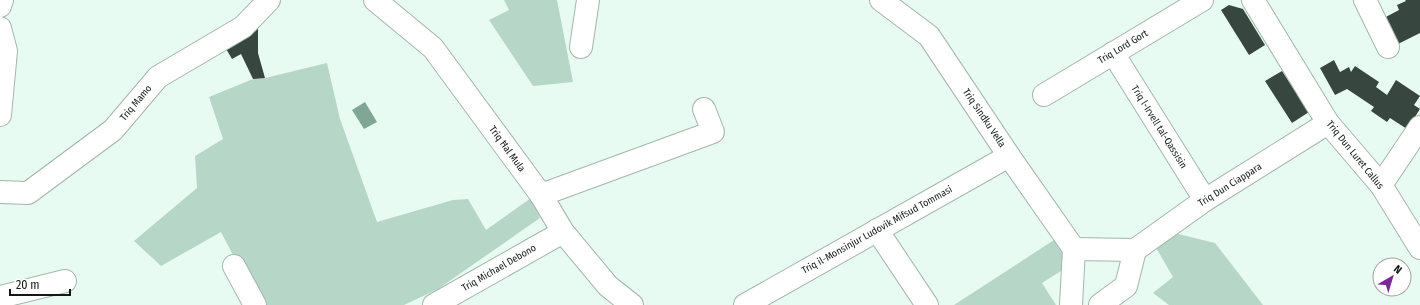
<svg xmlns="http://www.w3.org/2000/svg" width="1420" height="305" font-family="'Fira Sans Condensed',sans-serif">
<style>
.green{fill:#b6d6c7}
.water{fill:#80a796}
.building{fill:#37463f}
.lines{fill:none;stroke-linecap:round;stroke-linejoin:round}
.minor-casing{stroke:#a4b5ad;stroke-width:24}
.minor{stroke:#fff;stroke-width:22}
.labels{text-anchor:middle;dominant-baseline:central;stroke-width:4;stroke-linejoin:round;paint-order:stroke}
.street-label{font-size:10px;fill:#121815;stroke:#fff}
</style>
<rect width="100%" height="100%" fill="#e8fbf2"/>
<g class="green">
<path d="M504 0H557L573 82 533 86 489 20 509 10Z"/>
<path d="M327 63 340 119 377 222 453 200 468 199 486 230 531 198 540 218 438 289 404 305H259L221 232 161 266 134 241 197 188 195 156 223 139 209 97 253 79 265 78Z"/>
<path d="M1174 233 1215 243 1263 305H1169L1153 293 1173 277 1155 246Z"/>
<path d="M1054 240 1066 255 1064 269 1042 283 1056 305H954Z"/>
</g>
<path class="water" d="M365 102 377 122 364 129 352 110Z"/>
<g class="building">
<path d="M1405 0H1420V33L1394 46 1382 19 1399 10 1397 5 1406 1Z"/>
<path d="M1229 5 1243 9 1265 45 1249 55 1221 10Z"/>
<path d="M258 28V53L265 78 253 79 241 54 232 59 225 47Z"/>
<path d="M1334 60 1340 72 1349 67 1351 72 1355 66 1379 82 1376 87 1387 95 1396 80 1420 96 1414 105 1420 109 1407 129 1390 118 1387 122 1371 111 1374 107 1347 89 1335 95 1320 68Z"/>
<path d="M1282 71 1309 112 1292 123 1265 81Z"/>
</g>
<g class="lines">
<g class="minor-casing">
<g id="minor">
<path d="M375 0 433 48 541 195 563 232 608 286 632 305"/>
<path d="M881 0 929 36 1009 156 1074 249"/>
<path d="M1253 0 1328 123 1381 185 1420 248"/>
<path d="M1365 0 1388 47"/>
<path d="M0 6 2 0"/>
<path d="M0 28 6 51 0 115"/>
<path d="M581 47 588 0"/>
<path d="M1113 53 1205 200"/>
<path d="M1044 95 1202 0"/>
<path d="M1381 185 1420 127"/>
<path d="M0 192 28 193 113 130 158 77 243 27 269 0"/>
<path d="M541 195 713 132 704 109"/>
<path d="M877 230 927 305"/>
<path d="M234 266 255 305"/>
<path d="M0 297 65 281"/>
<path d="M434 305 563 232"/>
<path d="M745 305 1009 156"/>
<path d="M1071 305 1074 249 1135 250 1205 200 1328 123"/>
<path d="M1100 305 1126 286 1135 250"/>
</g>
</g>
<use href="#minor" class="minor"/>
</g>
<g class="labels">
<g class="street-label">
<text transform="translate(1123 47) rotate(-31)">Triq Lord Gort</text>
<text transform="translate(136 103) rotate(-50)">Triq Mamo</text>
<text transform="translate(984 118) rotate(56)">Triq Sindku Vella</text>
<text transform="translate(1159 127) rotate(58)">Triq l-Irvell tal-Qassisin</text>
<text transform="translate(507 149) rotate(54)">Triq Ħal Mula</text>
<text transform="translate(1355 155) rotate(51)">Triq Dun Luret Callus</text>
<text transform="translate(1230 185) rotate(-32)">Triq Dun Ciappara</text>
<text transform="translate(877 230) rotate(-29)">Triq il-Monsinjur Ludovik Mifsud Tommasi</text>
<text transform="translate(499 268) rotate(-30)">Triq Michael Debono</text>
</g>
</g>
<g transform="translate(1392 277) rotate(38)"><circle r="19" fill="#ffffff" stroke="#a0a3a1"/>
<path d="M0-3L7 15L0 10L-7 15Z" fill="#7a2898"/>
<text y="-6" font-size="11" font-weight="bold" text-anchor="middle" fill="#121815">N</text>
</g>
<path d="M10 289v6h60v-6" fill="none" stroke="#121815" stroke-width="2"/>
<text x="16" y="289" font-size="12" fill="#121815" stroke="#ffffff" stroke-width="3" paint-order="stroke">20 m</text>
</svg>
